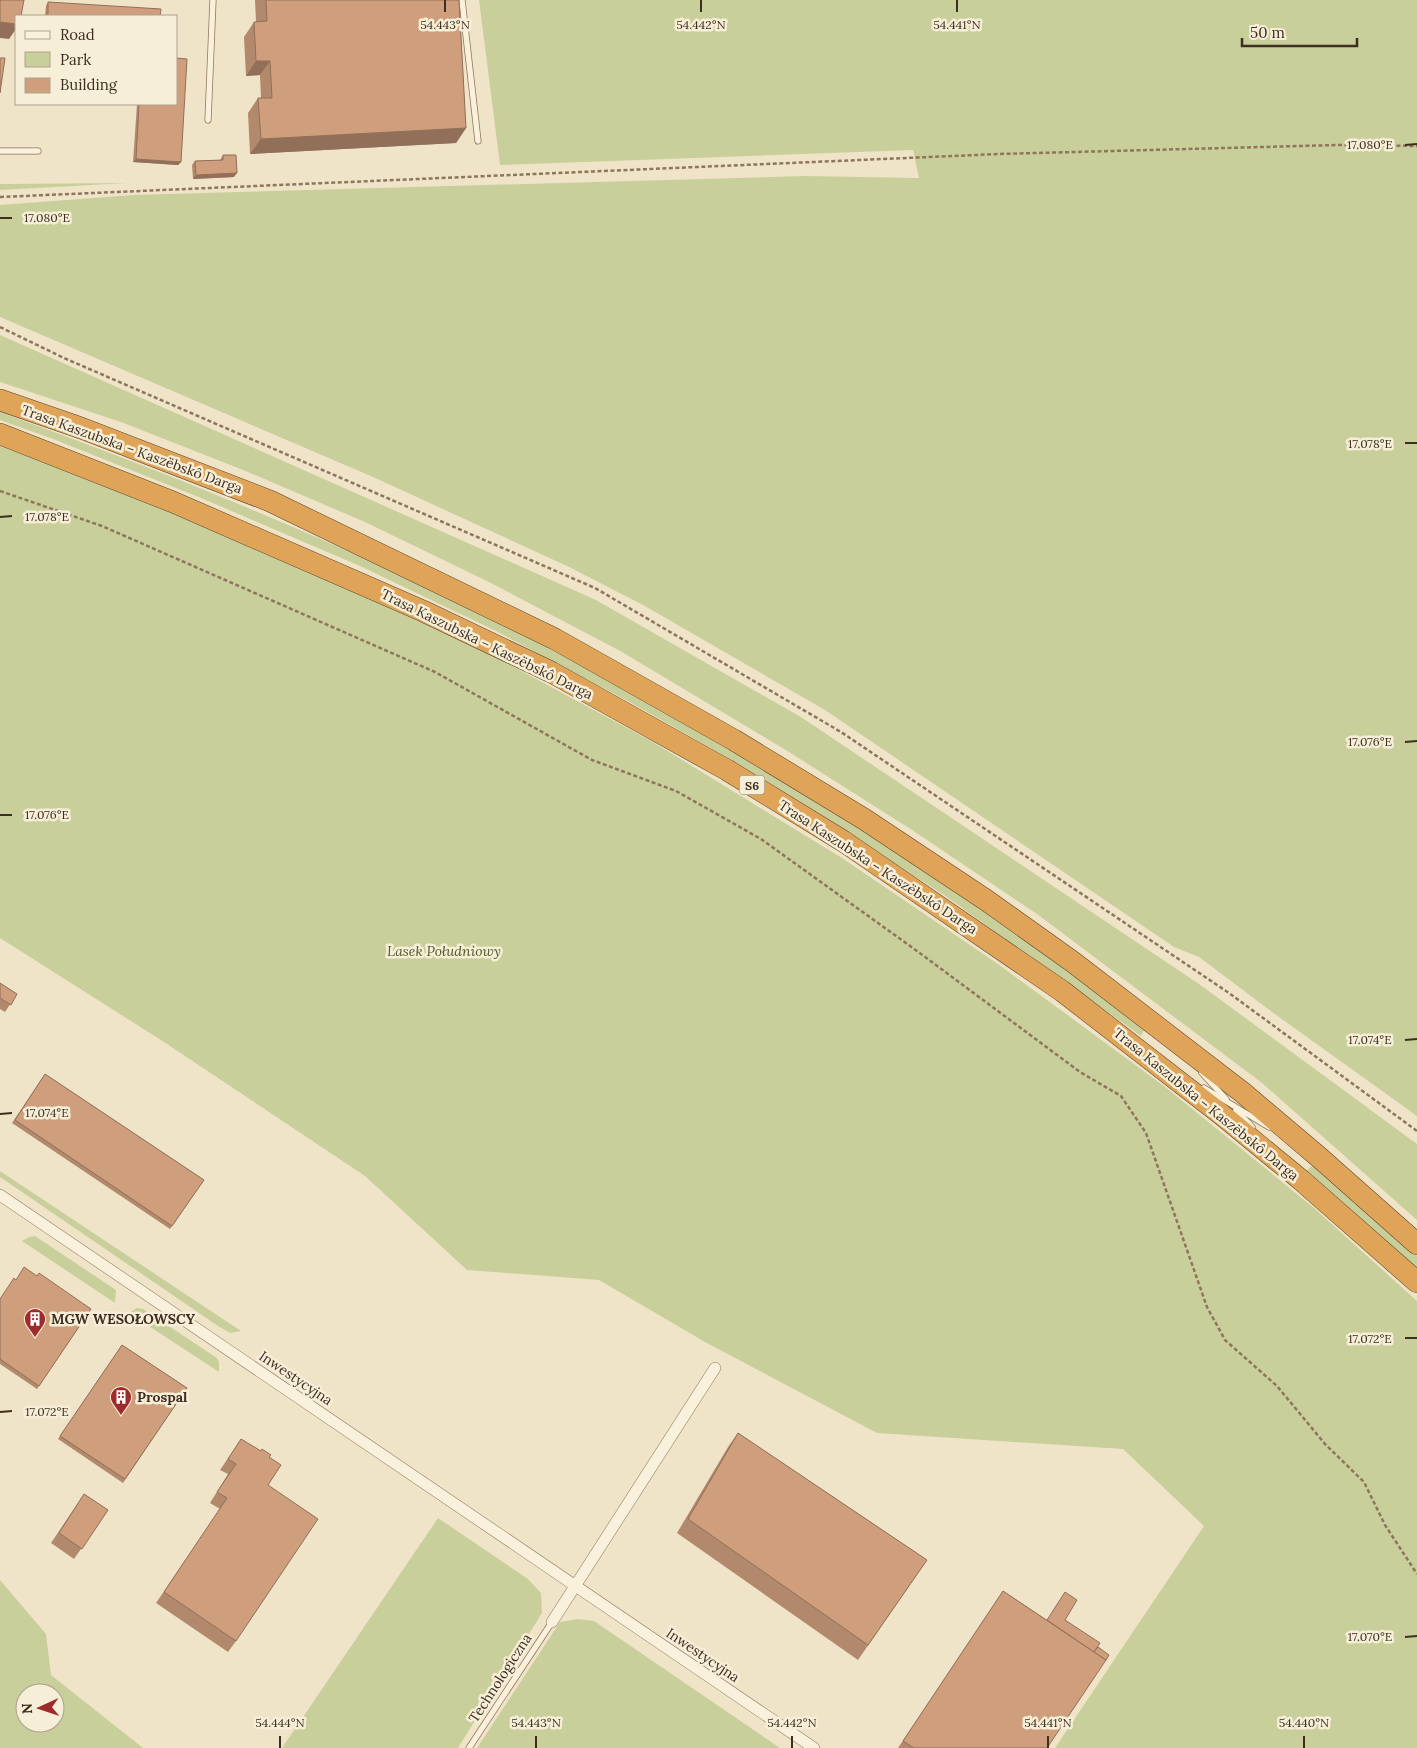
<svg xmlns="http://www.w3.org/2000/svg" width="1417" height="1748" font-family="Lora,serif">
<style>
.green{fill:#c9cf9b;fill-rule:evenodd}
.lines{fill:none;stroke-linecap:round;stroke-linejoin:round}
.service-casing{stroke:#8d765c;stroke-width:7}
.minor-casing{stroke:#8d765c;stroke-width:12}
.motorway-casing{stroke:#5b4430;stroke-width:22}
.path{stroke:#8d765c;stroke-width:2.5;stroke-dasharray:4 2.5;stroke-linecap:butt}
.service{stroke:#faf1dc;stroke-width:5.5}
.minor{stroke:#faf1dc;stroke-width:11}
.motorway{stroke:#e0a458;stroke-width:21}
.wall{fill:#b2896c}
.shaded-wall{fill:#916f58}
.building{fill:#cf9f7d;stroke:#916f58}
.ticks{fill:none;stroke:#3d2e20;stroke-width:2}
.labels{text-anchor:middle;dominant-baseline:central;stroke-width:5;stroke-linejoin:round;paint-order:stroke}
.shield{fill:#f7eed8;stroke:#756857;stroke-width:1}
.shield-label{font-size:12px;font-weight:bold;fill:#3d2e20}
.street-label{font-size:14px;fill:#3d2e20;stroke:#f7eed8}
.park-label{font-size:14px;font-style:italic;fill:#4d5a26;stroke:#f7eed8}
.poi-label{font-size:14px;font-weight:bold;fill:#3d2e20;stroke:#f7eed8;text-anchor:start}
.ticks-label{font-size:12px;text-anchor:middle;fill:#3d2e20;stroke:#f7eed8;stroke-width:5;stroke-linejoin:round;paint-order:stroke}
</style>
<rect width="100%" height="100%" fill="#f0e4c8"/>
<g class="green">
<path d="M479 0H1417V1116L1272 1012 1199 957 1174 947 825 710 643 605 567 566 373 477 0 317V205L133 195 806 176 919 178 913 150 500 165Z"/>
<path d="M128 183 0 190V184Z"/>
<path d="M0 335 596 600 801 717 1199 984 1417 1144V1220L1262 1083 1037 914 912 830 789 752 622 652 493 584 365 522 248 472 121 422 0 382Z"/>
<path d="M0 412C138 462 274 516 407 578 432 590 459 601 484 614 680 715 871 829 1051 957 1083 980 1114 1004 1145 1028L1141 1036 944 895 737 763 635 705 496 631 360 566 201 498 53 439 0 420Z"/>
<path d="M0 446 144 499 319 573 503 661 653 742 842 858 998 964 1164 1086 1314 1208 1417 1301V1748H1055L1204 1526 1123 1449 877 1433 705 1342 599 1280 467 1270 365 1176 164 1042 0 938Z"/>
<path d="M1313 1164 1417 1256V1268L1307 1171Z"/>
<path d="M0 1171 241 1331 230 1333 218 1326 0 1177Z"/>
<path d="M35 1236 116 1290 115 1303 22 1241 29 1237Z"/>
<path d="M137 1308 143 1309 217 1358 219 1362V1372L129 1313Z"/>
<path d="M438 1518 528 1579 541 1593 542 1613 458 1748H282Z"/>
<path d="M0 1580 46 1634 51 1675 143 1748H0ZM25 1693H55V1723H25Z"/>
<path d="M578 1619 594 1621 780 1748H477L560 1622Z"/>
</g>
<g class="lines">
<g class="service-casing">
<g id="service">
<path d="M462 0 478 141"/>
<path d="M208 120 213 0"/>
<path d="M0 151H38"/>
<path d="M1202 1073 1226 1099"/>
<path d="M1204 1088 1269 1127"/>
<path d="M1236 1110 1252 1127"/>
<path d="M469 1748 552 1622"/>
</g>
</g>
<g class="minor-casing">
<g id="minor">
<path d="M0 1195 814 1748"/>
<path d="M552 1622 715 1368"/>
</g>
</g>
<g class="motorway-casing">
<g id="motorway">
<path d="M0 400 81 428 270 501 555 639 734 740 864 819 986 900 1073 962 1242 1092 1320 1158 1417 1244"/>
<path d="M0 434 173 502 423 611 551 672 727 770 843 841 1062 991 1222 1115 1301 1180 1417 1282"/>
</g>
</g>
<g class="path">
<path d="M0 197 999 154 1337 145 1417 146"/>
<path d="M0 327 64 358 595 588 841 732 1229 993 1417 1131"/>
<path d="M0 491 102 526 435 672 592 760 676 791 761 839 917 951 1080 1072 1121 1096 1146 1133 1207 1307 1225 1340 1277 1386 1325 1444 1364 1482 1385 1525 1417 1574"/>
</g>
<use href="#service" class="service"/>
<use href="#minor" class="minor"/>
<use href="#motorway" class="motorway"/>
</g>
<g class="wall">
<path d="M255 0H459L466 128 456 143 250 154 248 113 258 98H261L260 75 246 76 244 37 254 22H256Z"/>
<path d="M48 2 160 16H45L46 6Z"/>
<path d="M137 104H176L181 162 178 165 133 162Z"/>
<path d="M223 155 234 177 193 179 192 165 195 161 220 160Z"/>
<path d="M0 983 17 994 5 1012 0 1009Z"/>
<path d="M45 1074 204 1180 170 1229 12 1123Z"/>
<path d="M37 1276 91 1309 37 1389 0 1364V1299L16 1280Z"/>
<path d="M122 1345 187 1388 123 1483 58 1439Z"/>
<path d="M738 1433 927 1560 858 1660 677 1533 728 1447Z"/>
<path d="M241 1439 269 1457 268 1485 236 1641 228 1652 156 1603 220 1509 210 1503 228 1474 220 1470Z"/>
<path d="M84 1494 108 1510 74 1559 51 1543Z"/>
<path d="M1003 1591 1047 1620H1065L1098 1647 1047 1748H898Z"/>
</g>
<g class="shaded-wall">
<path d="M0 22 16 24V29L9 39 0 38Z"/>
<path d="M256 61H270L260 75 246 76Z"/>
<path d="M466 128 456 143 250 154 261 139Z"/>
<path d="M136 159 181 162 178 165 133 162Z"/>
<path d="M237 173 234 177 193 179 196 175Z"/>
</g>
<g class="building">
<path d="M0 0H24L21 16H16V24L0 22Z"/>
<path d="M266 0H459L466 128 261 139 258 98H272L270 61H256L254 22 267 21Z"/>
<path d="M48 2 161 9 160 16H48Z"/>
<path d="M0 58H5L0 93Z"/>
<path d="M176 58 187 59 181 162 136 159 139 104H176Z"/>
<path d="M223 155H236L237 173 196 175 195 161 223 160Z"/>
<path d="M0 983 17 994 11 1005 0 998Z"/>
<path d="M45 1074 204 1180 172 1226 15 1120Z"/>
<path d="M24 1267 37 1276 39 1273 91 1309 39 1386 0 1359V1299L14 1278 16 1280Z"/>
<path d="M122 1345 187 1388 125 1479 60 1436Z"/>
<path d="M738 1433 927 1560 868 1645 688 1519Z"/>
<path d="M241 1439 261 1451 262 1449 271 1455 269 1457 281 1465 268 1485 318 1519 236 1641 164 1592 227 1498 217 1492 236 1464 228 1459Z"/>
<path d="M84 1494 108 1510 82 1549 59 1533Z"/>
<path d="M1003 1591 1106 1660 1047 1748H914L903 1741Z"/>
<path d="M1065 1592 1077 1600 1065 1620 1100 1643 1094 1652 1047 1620Z"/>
<path d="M1098 1647 1109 1655 1106 1660 1094 1652Z"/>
</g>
<path class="ticks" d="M445 0V12M701 0V12M957 0V12M1405 145 1417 144M0 218H12M1405 443H1417M0 517 12 516M1405 742 1417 741M0 815H12M1405 1040 1417 1039M0 1114 12 1113M1405 1338H1417M0 1412 12 1411M1405 1637 1417 1636M280 1736V1748M536 1736V1748M792 1736V1748M1048 1736V1748M1304 1736V1748"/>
<defs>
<g id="building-pin" transform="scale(1.125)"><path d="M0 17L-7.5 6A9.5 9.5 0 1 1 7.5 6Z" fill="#9e2a2b" stroke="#f7eed8"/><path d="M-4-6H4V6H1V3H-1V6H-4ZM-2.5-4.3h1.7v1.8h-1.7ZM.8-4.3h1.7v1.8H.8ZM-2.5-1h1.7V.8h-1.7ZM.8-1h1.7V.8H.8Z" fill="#fff"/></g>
</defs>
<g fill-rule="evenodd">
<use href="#building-pin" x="35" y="1319"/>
<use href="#building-pin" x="121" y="1397"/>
</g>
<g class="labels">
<rect class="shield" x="739.5" y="775.5" width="25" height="19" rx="4"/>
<g class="shield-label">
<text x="752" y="785">S6</text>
</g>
<g class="street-label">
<text transform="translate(132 449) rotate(20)">Trasa Kaszubska – Kaszëbskô Darga</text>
<text transform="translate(487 644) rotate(26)">Trasa Kaszubska – Kaszëbskô Darga</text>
<text transform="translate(878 867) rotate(33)">Trasa Kaszubska – Kaszëbskô Darga</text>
<text transform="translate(1206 1104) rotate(39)">Trasa Kaszubska – Kaszëbskô Darga</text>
<text transform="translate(296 1378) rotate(34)">Inwestycyjna</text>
<text transform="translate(703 1655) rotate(34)">Inwestycyjna</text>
<text transform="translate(500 1678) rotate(-57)">Technologiczna</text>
</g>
<g class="park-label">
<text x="444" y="951">Lasek Południowy</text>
</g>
<g class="poi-label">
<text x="51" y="1319">MGW WESOŁOWSCY</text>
<text x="137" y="1397">Prospal</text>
</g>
</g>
<g class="ticks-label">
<text x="445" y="29">54.443°N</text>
<text x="701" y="29">54.442°N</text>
<text x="957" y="29">54.441°N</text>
<text x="1370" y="149">17.080°E</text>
<text x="47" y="222">17.080°E</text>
<text x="1370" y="448">17.078°E</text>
<text x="47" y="521">17.078°E</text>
<text x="1370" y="746">17.076°E</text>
<text x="47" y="819">17.076°E</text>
<text x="1370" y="1044">17.074°E</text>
<text x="47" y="1117">17.074°E</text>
<text x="1370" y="1343">17.072°E</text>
<text x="47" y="1416">17.072°E</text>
<text x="1370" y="1641">17.070°E</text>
<text x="280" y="1727">54.444°N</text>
<text x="536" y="1727">54.443°N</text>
<text x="792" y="1727">54.442°N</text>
<text x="1048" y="1727">54.441°N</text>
<text x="1304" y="1727">54.440°N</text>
</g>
<rect x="15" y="15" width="162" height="90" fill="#f7eed8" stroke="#ada18e"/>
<rect x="25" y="31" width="25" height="8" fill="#faf1dc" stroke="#ada18e"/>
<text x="60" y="40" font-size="15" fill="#3d2e20">Road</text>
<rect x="25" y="52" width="25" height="15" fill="#c9cf9b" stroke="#ada18e"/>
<text x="60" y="65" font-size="15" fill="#3d2e20">Park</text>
<rect x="25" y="78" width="25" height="15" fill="#cf9f7d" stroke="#ada18e"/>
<text x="60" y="90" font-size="15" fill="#3d2e20">Building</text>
<g transform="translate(40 1708) rotate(267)"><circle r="24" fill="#f7eed8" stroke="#ada18e"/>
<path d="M0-4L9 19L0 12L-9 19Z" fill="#9e2a2b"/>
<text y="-8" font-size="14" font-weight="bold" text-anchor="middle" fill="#3d2e20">N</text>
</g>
<path d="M1242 38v8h115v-8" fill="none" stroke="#3d2e20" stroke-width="2.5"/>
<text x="1250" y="38" font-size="15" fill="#3d2e20" stroke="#f7eed8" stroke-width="4" paint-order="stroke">50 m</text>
</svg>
